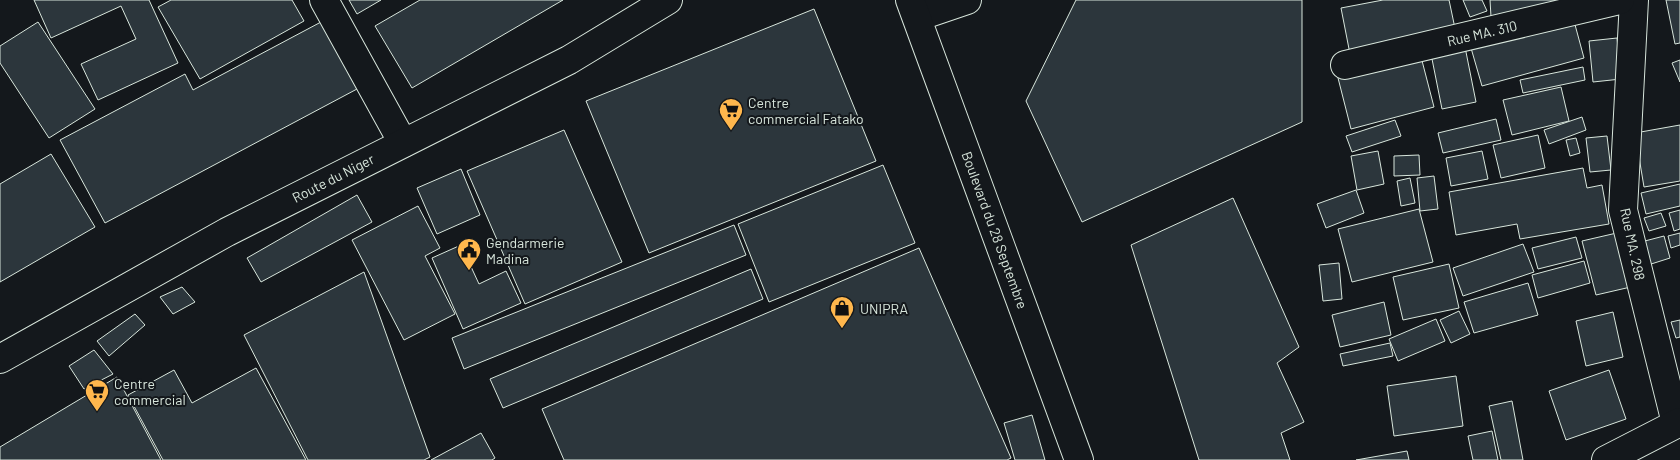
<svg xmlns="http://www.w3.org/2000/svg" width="1680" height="460" font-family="Barlow,sans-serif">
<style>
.building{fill:#2c363c;stroke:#d8e6dc}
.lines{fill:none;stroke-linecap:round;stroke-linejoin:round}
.minor-casing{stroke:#d8e6dc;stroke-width:30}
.major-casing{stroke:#d8e6dc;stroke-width:30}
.minor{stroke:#14181c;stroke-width:28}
.major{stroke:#14181c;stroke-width:28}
.labels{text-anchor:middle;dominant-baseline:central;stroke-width:4;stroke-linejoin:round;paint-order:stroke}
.street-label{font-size:14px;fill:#d8e6dc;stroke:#14181c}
.poi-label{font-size:14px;fill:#d8e6dc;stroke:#14181c;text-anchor:start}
</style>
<rect width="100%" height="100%" fill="#14181c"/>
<g class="building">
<path d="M34 0H149L178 63 98 100 81 64 136 39 121 6 51 38Z"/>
<path d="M171 0H292L304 21 200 79 158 7Z"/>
<path d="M349 0H381L357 14Z"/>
<path d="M420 0H563L412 88 375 26Z"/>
<path d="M1076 0H1302V122L1082 222 1026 101Z"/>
<path d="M1383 0H1449L1456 33 1350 54 1341 8Z"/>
<path d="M1463 0H1482L1487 11 1470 17Z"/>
<path d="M1490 0H1587L1491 17Z"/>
<path d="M1666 0H1680V43L1675 44Z"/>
<path d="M814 9 876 161 649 253 586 101Z"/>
<path d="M1574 21 1584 58 1482 86 1471 48Z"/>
<path d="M38 22 95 109 49 138 0 63V46Z"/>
<path d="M321 22 357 89 105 223 60 140 185 74 193 90Z"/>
<path d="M1617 38 1621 79 1593 82 1589 41Z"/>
<path d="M1465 47 1476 102 1442 109 1431 54Z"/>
<path d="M1420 53 1434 107 1351 129 1337 74Z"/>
<path d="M1680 60V82L1672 63Z"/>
<path d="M1583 67 1585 80 1523 93 1520 80Z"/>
<path d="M1561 87 1569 121 1512 135 1503 100Z"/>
<path d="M1582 117 1586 130 1549 144 1544 130Z"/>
<path d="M1496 119 1501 140 1443 153 1438 133Z"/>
<path d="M1395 120 1401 136 1352 152 1346 136Z"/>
<path d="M1680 125V181L1644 187 1635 133Z"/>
<path d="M564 130 622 262 525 304 467 171Z"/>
<path d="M1538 135 1545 168 1501 178 1493 145Z"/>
<path d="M1607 136 1611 170 1590 172 1586 138Z"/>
<path d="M1576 138 1580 153 1570 156 1566 140Z"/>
<path d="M1378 151 1384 184 1357 190 1351 156Z"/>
<path d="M1482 151 1488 179 1451 186 1446 158Z"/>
<path d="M51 154 95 227 0 282V184Z"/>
<path d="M1419 155 1420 175 1394 176V156Z"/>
<path d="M883 165 915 243 769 302 738 224Z"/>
<path d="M1583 168 1587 188 1602 185 1609 224 1520 239 1517 224 1456 235 1449 192Z"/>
<path d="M461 169 480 215 437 234 417 188Z"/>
<path d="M1434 176 1438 209 1420 211 1417 178Z"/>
<path d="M1410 178 1415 203 1401 206 1397 181Z"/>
<path d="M1680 184V206L1646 214 1641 193Z"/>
<path d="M1356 190 1364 213 1326 228 1317 204Z"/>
<path d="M357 195 372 222 261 282 247 258Z"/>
<path d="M1233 198 1299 347 1277 363 1304 422 1281 433 1290 460H1199L1131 245Z"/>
<path d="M418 206 440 248 425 256 455 314 404 340 352 240Z"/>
<path d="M1419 209 1433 262 1352 282 1338 229Z"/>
<path d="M1680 210V229L1674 231 1669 213Z"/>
<path d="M1661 213 1666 226 1649 231 1644 218Z"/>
<path d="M734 225 746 255 464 369 452 338Z"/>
<path d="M1621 232 1635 286 1596 295 1582 241Z"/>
<path d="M1680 233V245L1671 248 1668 236Z"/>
<path d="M1664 236 1670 258 1648 265 1641 242Z"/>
<path d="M1576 237 1582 258 1538 269 1532 248Z"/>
<path d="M1523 244 1534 272 1463 296 1453 268Z"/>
<path d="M461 245 479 284 506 271 521 303 463 329 432 258Z"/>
<path d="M919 248 1011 458 1007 460H564L542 409Z"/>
<path d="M1584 261 1590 283 1538 298 1532 275Z"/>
<path d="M1339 263 1342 299 1323 301 1319 265Z"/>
<path d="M1449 264 1459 308 1403 320 1393 277Z"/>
<path d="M751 269 763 299 503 408 490 379Z"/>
<path d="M364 272 430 457 424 460H308L244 335Z"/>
<path d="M1528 283 1538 315 1474 333 1464 302Z"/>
<path d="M182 287 195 302 173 314 160 297Z"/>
<path d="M1384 302 1391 335 1340 347 1332 315Z"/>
<path d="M1459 311 1470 334 1451 343 1440 320Z"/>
<path d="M1613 312 1623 357 1586 366 1576 321Z"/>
<path d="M135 314 145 325 109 356 97 341Z"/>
<path d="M1436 319 1445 341 1398 361 1389 339Z"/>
<path d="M1680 320V337L1676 338 1671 322Z"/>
<path d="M1390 343 1393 356 1343 366 1340 354Z"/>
<path d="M94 350 113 374 84 389 69 366Z"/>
<path d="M256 368 306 460H163L128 395 174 370 192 403Z"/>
<path d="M1609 370 1626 419 1566 440 1549 391Z"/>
<path d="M1456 376 1463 426 1394 436 1387 386Z"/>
<path d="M117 377 161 460H0V447Z"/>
<path d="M1512 401 1523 460H1501L1489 406Z"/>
<path d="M1032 415 1045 460H1015L1004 423Z"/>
<path d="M1492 431 1498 460H1473L1468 436Z"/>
<path d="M481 433 495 458 492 460H431Z"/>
<path d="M1407 451 1409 460H1356Z"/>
</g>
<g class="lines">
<g class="minor-casing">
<g id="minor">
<path d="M324 0 403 143"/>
<path d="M1634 0 1623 210 1676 423"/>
<path d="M917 17 967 0"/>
<path d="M1345 65 1620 0"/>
<path d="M1606 460 1680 422"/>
</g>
</g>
<g class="major-casing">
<g id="major">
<path d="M910 0 1079 460"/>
<path d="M0 359 227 232 569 60 668 0"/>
</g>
</g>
<use href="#minor" class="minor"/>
<use href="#major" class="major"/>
</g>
<defs>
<g id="supermarket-pin" transform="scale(1.25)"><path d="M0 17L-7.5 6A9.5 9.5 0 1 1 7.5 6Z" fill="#ffb74d" stroke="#14181c"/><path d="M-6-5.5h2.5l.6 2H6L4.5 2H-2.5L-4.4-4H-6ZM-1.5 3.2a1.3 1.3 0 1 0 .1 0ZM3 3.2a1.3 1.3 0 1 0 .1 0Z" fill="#111"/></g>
<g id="civic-pin" transform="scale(1.25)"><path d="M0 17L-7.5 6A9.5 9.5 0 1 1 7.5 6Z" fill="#ffb74d" stroke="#14181c"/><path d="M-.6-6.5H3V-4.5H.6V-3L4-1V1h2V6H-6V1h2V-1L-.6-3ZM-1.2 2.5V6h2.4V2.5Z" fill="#111"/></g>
<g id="shop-pin" transform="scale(1.25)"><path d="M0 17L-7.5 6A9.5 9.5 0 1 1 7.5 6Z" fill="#ffb74d" stroke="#14181c"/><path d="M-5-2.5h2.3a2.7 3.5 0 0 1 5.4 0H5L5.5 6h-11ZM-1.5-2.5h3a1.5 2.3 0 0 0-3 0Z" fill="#111"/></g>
</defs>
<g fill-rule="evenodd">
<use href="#supermarket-pin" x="731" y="110"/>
<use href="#civic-pin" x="469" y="250"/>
<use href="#shop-pin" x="842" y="308"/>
<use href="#supermarket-pin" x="97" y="391"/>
</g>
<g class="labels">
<g class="street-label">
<text transform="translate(1482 33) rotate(-13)">Rue MA. 310</text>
<text transform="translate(333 178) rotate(-27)">Route du Niger</text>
<text transform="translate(995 230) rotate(70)">Boulevard du 28 Septembre</text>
<text transform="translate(1633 244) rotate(78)">Rue MA. 298</text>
</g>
<g class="poi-label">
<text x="748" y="102">Centre<tspan x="748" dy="16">commercial Fatako</tspan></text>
<text x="486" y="242">Gendarmerie<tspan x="486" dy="16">Madina</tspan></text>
<text x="860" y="308">UNIPRA</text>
<text x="114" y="383">Centre<tspan x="114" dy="16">commercial</tspan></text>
</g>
</g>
</svg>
